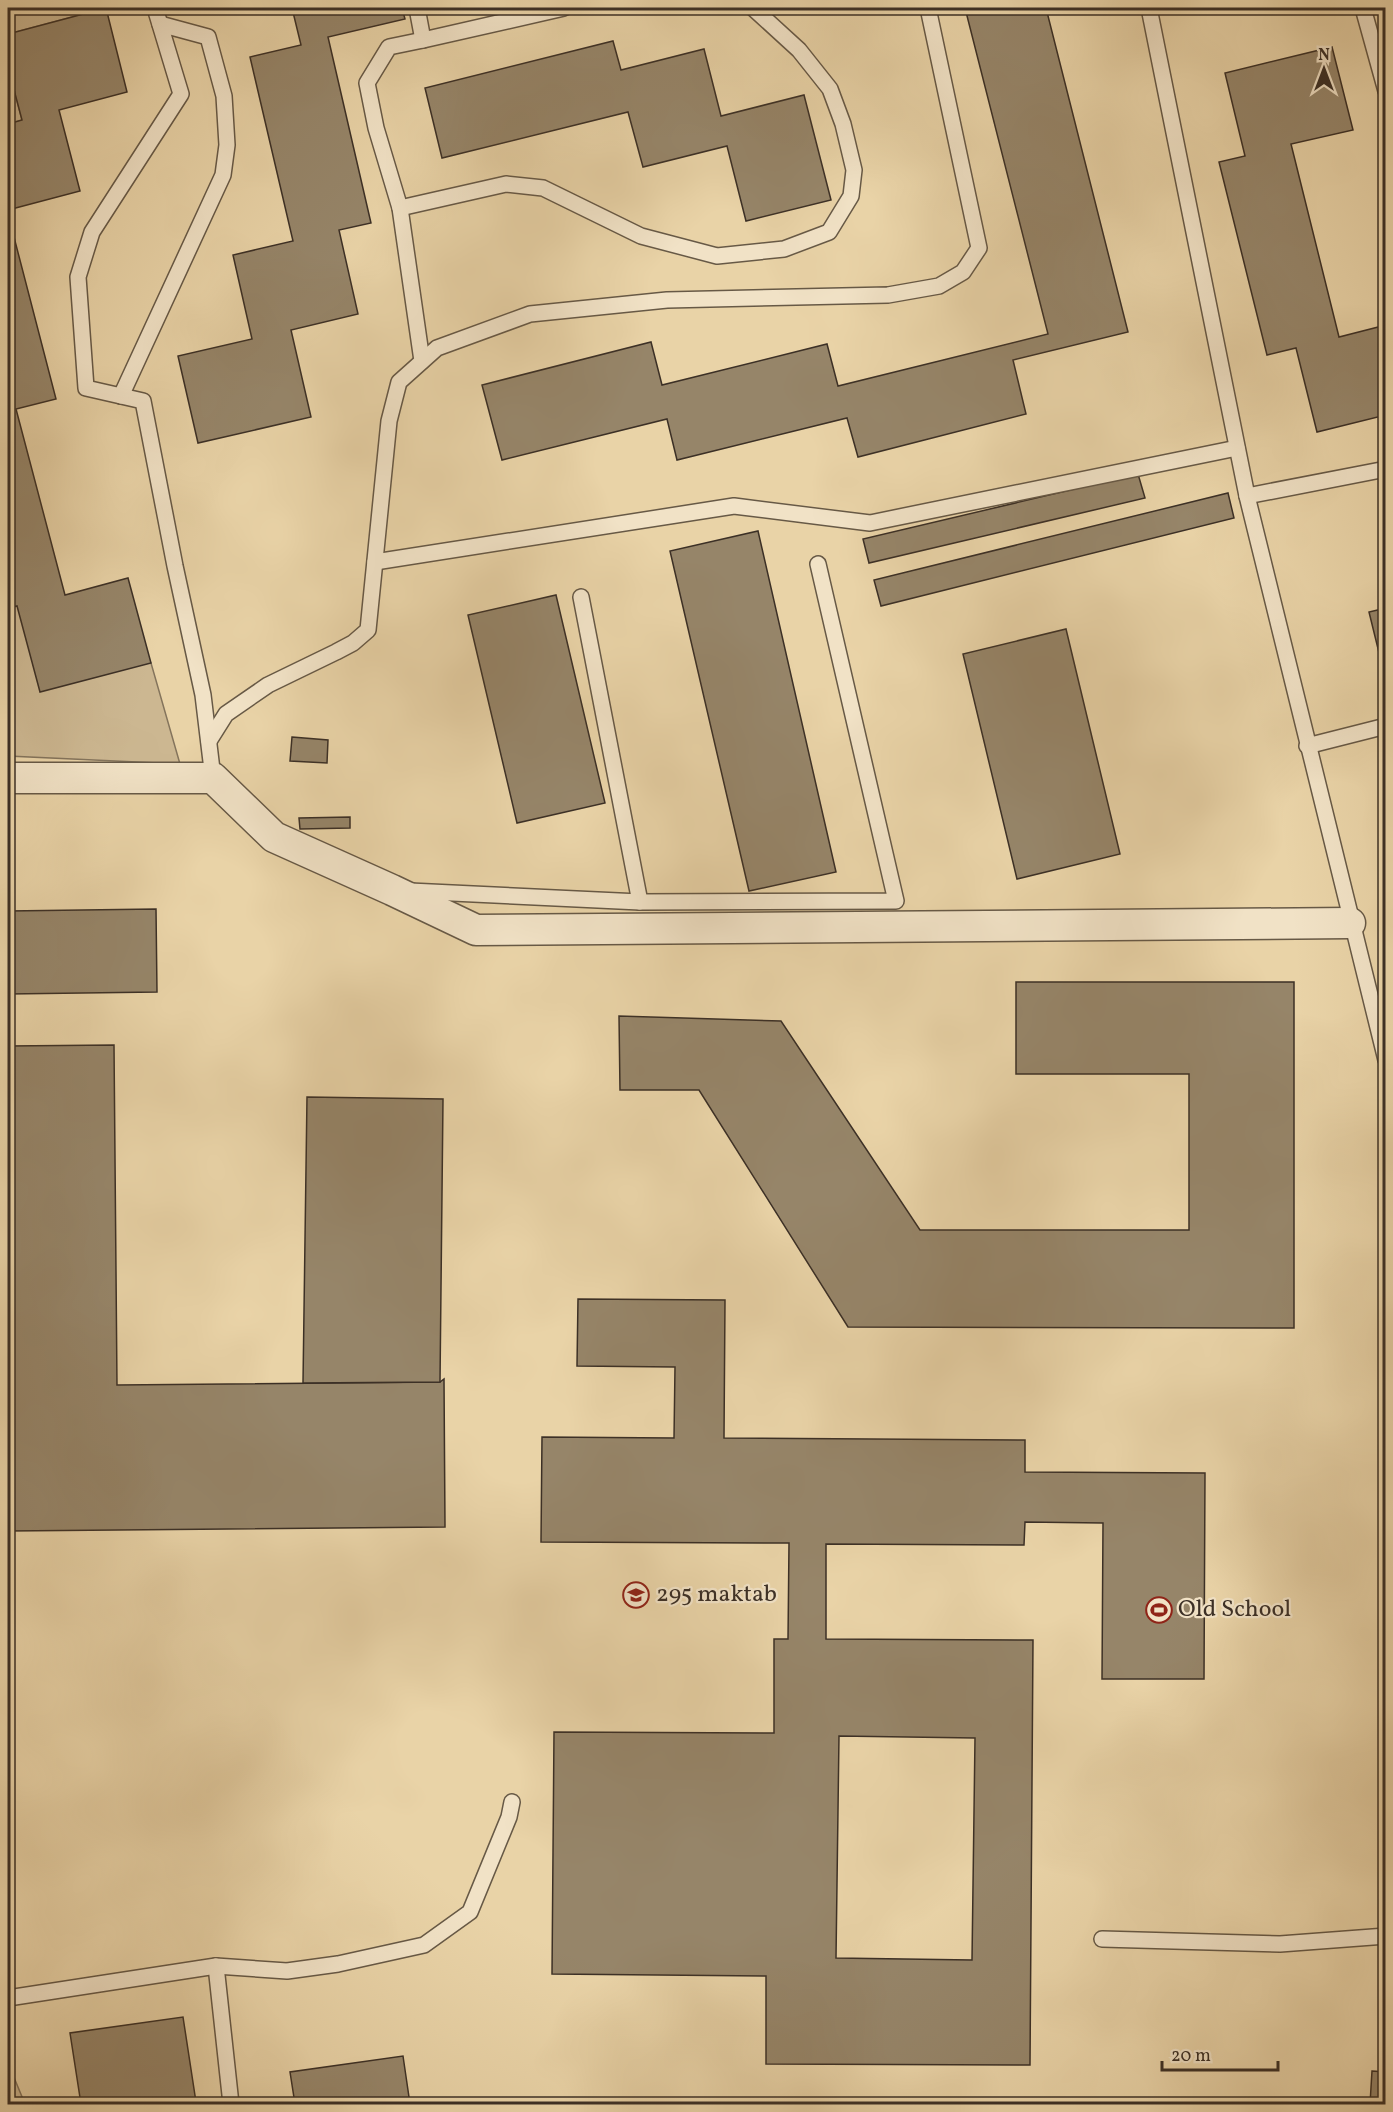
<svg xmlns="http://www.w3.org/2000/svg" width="1393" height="2112" font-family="Vollkorn,serif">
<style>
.green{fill:#ccb791;stroke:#84745c;stroke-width:1.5}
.building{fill:#968569;stroke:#3c3026;stroke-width:1.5;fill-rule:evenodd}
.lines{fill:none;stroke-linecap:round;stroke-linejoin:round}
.service-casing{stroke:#675946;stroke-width:18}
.minor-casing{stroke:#675946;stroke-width:33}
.service{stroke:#f1e2c6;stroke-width:15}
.minor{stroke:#f1e2c6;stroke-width:30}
.labels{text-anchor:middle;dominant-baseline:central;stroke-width:4.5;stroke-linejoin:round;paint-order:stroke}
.poi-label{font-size:24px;fill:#3c3026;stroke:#f1e2c6;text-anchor:start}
</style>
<rect width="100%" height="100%" fill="#e9d3a7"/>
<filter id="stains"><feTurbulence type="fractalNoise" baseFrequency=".00333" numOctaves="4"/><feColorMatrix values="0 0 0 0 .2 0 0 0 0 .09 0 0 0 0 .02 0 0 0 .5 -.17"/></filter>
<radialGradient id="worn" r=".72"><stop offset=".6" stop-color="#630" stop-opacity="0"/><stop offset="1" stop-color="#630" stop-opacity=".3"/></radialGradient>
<g class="green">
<path d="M8 8H106L8 34Z"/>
<path d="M8 67 22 120 8 124Z"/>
<path d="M17 606 151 663 180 764 8 756V608Z"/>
<path d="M8 2063 25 2104H8Z"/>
</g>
<g class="building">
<path d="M106 8 127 92 59 110 80 191 8 210V124L22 120 8 67V34Z"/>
<path d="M292 8H402L405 19 328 37 371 223 339 230 358 314 291 330 311 417 198 443 178 356 252 339 233 255 293 241 250 57 301 45Z"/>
<path d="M965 8H1046L1128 332 1013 360 1026 414 858 457 847 418 677 460 667 419 502 460 482 385 651 342 662 385 827 344 838 386 1048 334Z"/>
<path d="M613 41 621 70 704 49 721 116 804 95 831 200 746 221 727 146 643 167 628 112 442 158 425 88Z"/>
<path d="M1332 47 1353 130 1291 144 1339 337 1386 325V415L1317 432 1296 348 1267 355 1219 162 1245 156 1225 73Z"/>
<path d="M8 214 56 399 16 409 65 595 128 578 151 663 40 692 17 606 8 608Z"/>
<path d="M1138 474 1145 498 869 563 863 539Z"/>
<path d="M1228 493 1234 518 881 606 874 580Z"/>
<path d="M758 531 836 872 749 891 670 551Z"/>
<path d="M556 595 605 803 517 823 468 615Z"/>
<path d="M1386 608V668L1383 669 1369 612Z"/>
<path d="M1066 629 1120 854 1017 879 963 654Z"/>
<path d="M292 737 328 740 327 763 290 761Z"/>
<path d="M350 817V828L300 829 299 818Z"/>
<path d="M156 909 157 992 8 994V911Z"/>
<path d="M1016 982H1294V1328L848 1327 699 1090H620L619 1016 781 1021 920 1230H1189V1074H1016Z"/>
<path d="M114 1045 117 1385 440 1382 444 1379 445 1527 8 1531V1046Z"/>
<path d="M307 1097 443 1099 440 1382 303 1383Z"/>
<path d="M578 1299 725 1300 724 1438 1025 1440V1472L1205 1473 1204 1679H1102L1103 1523 1025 1522 1024 1545 826 1544V1639L1033 1640 1030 2065 766 2064V1976L552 1974 554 1732 774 1733V1639H788L789 1543 541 1542 542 1437 674 1438 675 1367 577 1366ZM839 1736 975 1738 972 1960 836 1958Z"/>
<path d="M183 2017 196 2102 179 2104H81L70 2033Z"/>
<path d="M403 2056 410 2104H295L290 2072Z"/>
<path d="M1372 2071 1386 2072V2104H1370Z"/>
</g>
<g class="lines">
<g class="service-casing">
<g id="service">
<path d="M155 8 181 94 92 232 78 277 86 388 143 401 175 566 203 695 213 778"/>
<path d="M417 8 423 40 564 8"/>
<path d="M1149 8 1247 496 1386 1060"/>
<path d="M1363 8 1386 91"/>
<path d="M400 208 506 184 543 188 641 236 717 256 784 249 829 232 851 196 854 170 843 124 830 89 799 50 753 8"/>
<path d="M422 361 400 208 376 128 367 83 389 47 423 40"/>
<path d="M121 396 223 175 227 145 224 96 208 37 160 24"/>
<path d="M1247 496 1386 469"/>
<path d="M375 562 734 506 870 523 1237 448"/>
<path d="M581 597 640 902"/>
<path d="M209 741 226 714 268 685 336 652 353 643 368 630 389 421 399 382 437 348 530 314 667 300 888 295 939 286 963 272 979 248 928 8"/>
<path d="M1307 746 1386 726"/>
<path d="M410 891 640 902 896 901 818 564"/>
<path d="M1102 1939 1280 1944 1386 1936"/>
<path d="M216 1966 231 2104"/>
<path d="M8 1998 216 1966 287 1971 338 1964 424 1945 470 1912 509 1817 512 1802"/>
</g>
</g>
<g class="minor-casing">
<path id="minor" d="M8 778H213L274 837 392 890 476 930 1350 923"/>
</g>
<use href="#service" class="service"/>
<use href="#minor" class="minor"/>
</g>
<defs>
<g id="school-ring" transform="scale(1.35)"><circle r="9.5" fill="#f1e2c6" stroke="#8f2418" stroke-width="1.5"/><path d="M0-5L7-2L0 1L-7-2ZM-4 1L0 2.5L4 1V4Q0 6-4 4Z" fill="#8f2418"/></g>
<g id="stadium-ring" transform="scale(1.35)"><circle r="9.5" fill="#f1e2c6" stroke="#8f2418" stroke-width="1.5"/><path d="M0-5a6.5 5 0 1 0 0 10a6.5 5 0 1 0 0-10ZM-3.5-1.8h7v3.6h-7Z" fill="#8f2418"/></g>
</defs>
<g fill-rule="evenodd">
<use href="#school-ring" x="636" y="1595"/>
<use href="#stadium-ring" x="1159" y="1610"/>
</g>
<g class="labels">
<g class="poi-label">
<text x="656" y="1595">295 maktab</text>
<text x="1178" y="1610">Old School</text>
</g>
</g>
<rect width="1393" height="2112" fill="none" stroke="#e9d3a7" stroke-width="30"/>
<rect x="9" y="9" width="1375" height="2094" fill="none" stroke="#3c3026" stroke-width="3"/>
<rect x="15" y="15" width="1363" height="2082" fill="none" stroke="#3c3026" stroke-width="1.5"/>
<g transform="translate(1324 69)" stroke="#f1e2c6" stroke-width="4.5" paint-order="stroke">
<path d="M0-4.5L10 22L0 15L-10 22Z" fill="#3c3026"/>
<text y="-9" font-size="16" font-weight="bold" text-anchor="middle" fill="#3c3026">N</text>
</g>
<path d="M1162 2061v9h116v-9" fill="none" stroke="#3c3026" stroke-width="3"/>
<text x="1171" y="2061" font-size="18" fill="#3c3026" stroke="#f1e2c6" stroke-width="4.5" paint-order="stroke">20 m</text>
<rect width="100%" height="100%" filter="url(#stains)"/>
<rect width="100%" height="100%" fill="url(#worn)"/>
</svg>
